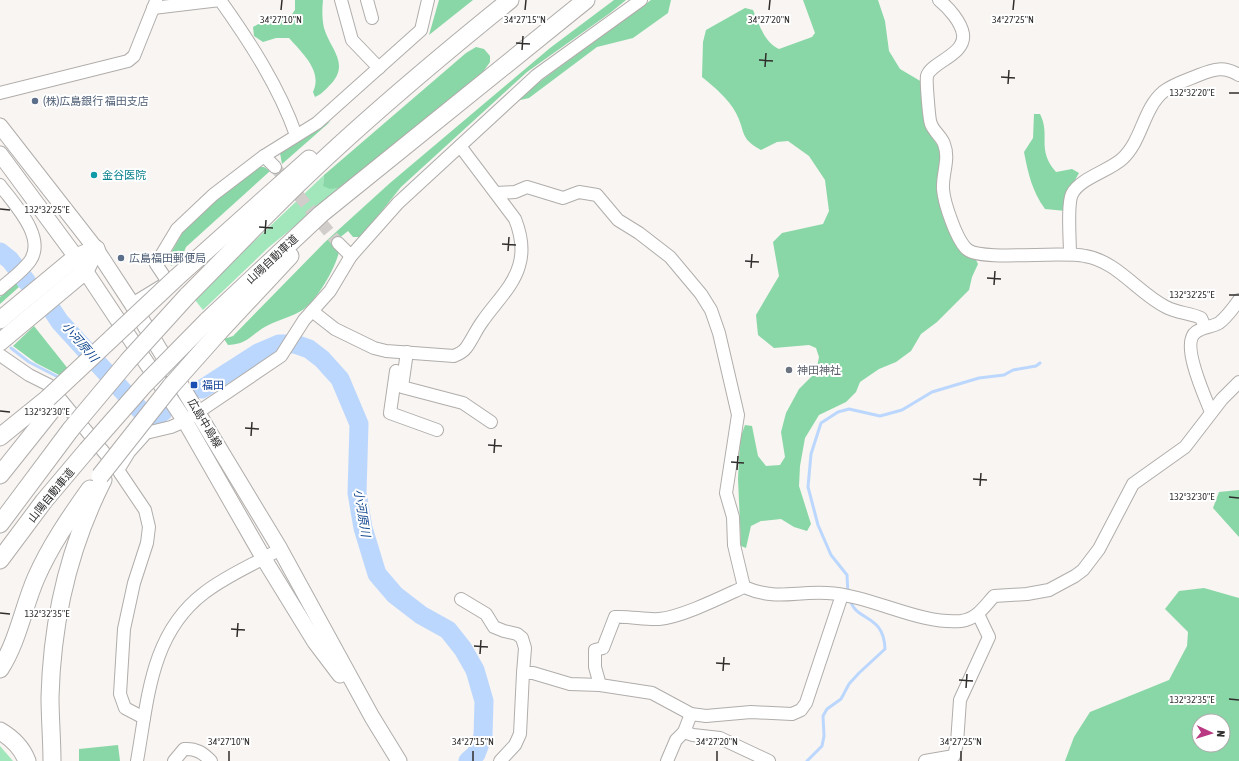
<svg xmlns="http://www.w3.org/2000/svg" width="1239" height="761" font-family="'Asap Condensed','Noto Sans JP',sans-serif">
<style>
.green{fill:#a2e7bb}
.forest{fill:#89d7a6;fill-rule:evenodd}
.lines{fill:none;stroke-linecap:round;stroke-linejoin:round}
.stream{stroke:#bcd7fe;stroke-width:3}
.river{stroke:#bcd7fe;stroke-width:19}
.minor-tunnel{stroke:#d0cdcb;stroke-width:12;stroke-dasharray:12 6;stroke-linecap:butt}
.minor-casing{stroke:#b0adab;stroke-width:14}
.major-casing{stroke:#b0adab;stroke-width:17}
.highway-casing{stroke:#b0adab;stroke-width:19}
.minor{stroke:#fff;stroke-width:12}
.major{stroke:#fff;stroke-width:15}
.highway{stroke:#fff;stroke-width:17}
.highway-bridge-casing{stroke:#b0adab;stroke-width:19;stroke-linecap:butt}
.highway-bridge{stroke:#fff;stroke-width:17}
.ticks{fill:none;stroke:#302e2d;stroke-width:1.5}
.service-dot{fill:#5c6f8a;stroke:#fff;stroke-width:1.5}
.culture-dot{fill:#0f9aa8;stroke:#fff;stroke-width:1.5}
.worship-dot{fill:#6b7280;stroke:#fff;stroke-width:1.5}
.transit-dot{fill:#1a4fb4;stroke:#fff;stroke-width:1.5}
.labels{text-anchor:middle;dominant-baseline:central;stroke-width:4;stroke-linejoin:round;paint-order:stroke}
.service-label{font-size:11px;fill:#4e5e75;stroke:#fff;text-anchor:start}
.culture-label{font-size:11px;fill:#0d838f;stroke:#fff;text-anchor:start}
.street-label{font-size:11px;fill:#302e2d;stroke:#fff}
.worship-label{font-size:11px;fill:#5b616d;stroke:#fff;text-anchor:start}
.transit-label{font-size:11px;fill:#164399;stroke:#fff;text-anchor:start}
.water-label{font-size:12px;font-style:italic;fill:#0f458f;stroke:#fff}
.ticks-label{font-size:10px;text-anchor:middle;fill:#302e2d;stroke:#fff;stroke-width:4;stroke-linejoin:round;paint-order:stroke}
</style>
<rect width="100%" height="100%" fill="#f8f5f2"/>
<g class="green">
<path d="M324 175 323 186 343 187 269 247 203 310 195 300 245 250Z"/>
<path d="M0 746 13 761H0Z"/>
</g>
<g class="forest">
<path d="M295 0H323C322 9 322 19 324 28 330 49 350 63 331 84 326 89 322 94 315 97L313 92C323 71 302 53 289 38H276L263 42 254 36 253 27 262 22 290 17 295 10Z"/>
<path d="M439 0H473L429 35Z"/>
<path d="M614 0H626L610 13 527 72 493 103 401 187 361 237H353L348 231 333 243 339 252C335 269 318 298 304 309 295 316 274 321 263 328 248 338 246 344 228 345L224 339 233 336 325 242 390 183 550 48Z"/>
<path d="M651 0H671L668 13 633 38 597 47 529 98 512 102Z"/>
<path d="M803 0H878L885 21 889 51 900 69 922 82 932 137 942 152 944 211 957 247 964 255 974 256 978 264 972 277 969 290 937 322 921 334 911 351 896 362 879 369 860 382 856 392 846 402 819 415 805 438 800 466 799 486 811 524 807 531 794 527 781 519 761 521 751 526 746 548 741 546 738 479 740 439 745 425 752 426 758 456 766 466 780 465 785 457 781 432 786 413 799 389 816 372 819 357 816 348 809 345 774 348 758 335 756 315 779 276 773 242 782 233 823 224 829 211 825 180 809 156 788 141 777 142 761 150C739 138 746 132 736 113 728 98 714 87 702 77L703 42 706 30 745 8 753 10C759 24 764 42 779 49L812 37 815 33Z"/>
<path d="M476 47 484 49 490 56V62L483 72 343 187 330 189 323 186 324 175 466 53Z"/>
<path d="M1034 114H1040C1051 136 1036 149 1056 172L1072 169 1079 173 1070 189 1066 211 1045 209C1032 191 1028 173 1024 152L1033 138Z"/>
<path d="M331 121 282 164 280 153 294 142Z"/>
<path d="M256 167H264L270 171 186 247 182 257 171 266 168 258 184 230 206 208Z"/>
<path d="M16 283 19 287 0 304V297Z"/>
<path d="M34 326 69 370 63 377 36 363 13 346Z"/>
<path d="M1239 490V537L1213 508 1219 492Z"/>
<path d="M1204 588 1239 598V761H1065L1074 737 1090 712 1169 680 1187 646 1188 632 1165 609 1179 591ZM1199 721H1223V745H1199Z"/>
<path d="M118 745 120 761H79V749Z"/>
</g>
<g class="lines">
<g class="stream">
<path d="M11 348 29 362 58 377"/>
<path d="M848 594 847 575 831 555 818 525 808 487 811 454 821 423 838 412 849 409 880 416 902 410 932 392 979 378 1004 375 1013 370 1036 366 1040 363"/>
<path d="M807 761 822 746 824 736 823 716 827 709 841 699 849 684 859 673 885 649C884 613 855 622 850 599"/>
</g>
<g class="river">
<path d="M0 252 10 260 27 282"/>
<path d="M52 310 60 322 143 413 157 415 163 412"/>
<path d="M202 389 258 353 279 344H295L309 349 322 359 340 379 359 424 357 493 363 528 377 574 395 595 421 615 448 630 463 649 475 670 484 701 483 736 476 754 468 761"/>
</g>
<path class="minor-tunnel" d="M275 167 338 243"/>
<g class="minor-casing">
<g id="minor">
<path d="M341 0 352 40 379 68"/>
<path d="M367 0 372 18"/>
<path d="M939 0C949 8 961 22 963 34 966 55 931 62 927 76 926 81 929 120 931 124 934 132 942 137 944 144 950 159 942 174 943 189 944 203 957 242 968 250 983 261 1060 251 1085 256 1117 261 1138 293 1166 307 1177 313 1190 313 1201 318L1205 327"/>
<path d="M153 8 220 0C250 42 279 87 296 135"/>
<path d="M0 93 128 61 134 56 156 1"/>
<path d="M264 156 275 167"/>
<path d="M0 185C13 203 47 237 30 261 22 272 10 280 0 289"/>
<path d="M496 193 515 192 527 187 563 198 579 192 597 195 618 220 639 233 670 257 701 294 711 310 719 333 738 415 726 493 733 517 734 545 744 587"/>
<path d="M338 243 351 256"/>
<path d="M1070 254C1070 241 1067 204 1072 194 1080 178 1109 171 1122 159 1142 141 1143 109 1163 92 1173 84 1187 80 1199 75 1214 69 1224 66 1239 75"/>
<path d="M132 304 168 282 156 264 177 229 213 195 264 156 317 123 421 30 428 0"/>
<path d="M312 311 335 329 374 348 386 351 454 356C459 354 463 352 466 348 472 340 476 330 482 322 494 304 513 287 519 266 524 250 521 234 515 219L460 146"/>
<path d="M407 352 402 387 463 403 491 422"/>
<path d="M0 355 29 375 49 385 116 467"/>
<path d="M396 371 390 413 437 430"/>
<path d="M1211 412C1205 397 1180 343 1196 332 1203 327 1212 327 1219 323 1227 317 1234 307 1239 300"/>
<path d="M461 599 486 614 494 627 504 631 517 634 522 638 525 648 523 673"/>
<path d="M600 685 595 667V650L603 648 615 617C630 616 645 620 659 619 682 617 722 597 744 587 777 601 794 591 827 593 871 595 919 625 961 621 977 619 984 607 994 596L1027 594 1049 590 1075 576 1083 570 1099 549 1133 484 1185 447 1222 399 1239 382"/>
<path d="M144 718 125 708 120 694 124 629 134 583 147 543 149 527 145 510 118 470 129 452 146 433 171 427 185 421 281 356 304 320 330 291 351 256 398 203 537 75 641 0"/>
<path d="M684 732 693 735 720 738 769 761"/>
<path d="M137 761C148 700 150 634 204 593 227 575 255 564 280 549"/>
<path d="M174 761 184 749C196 748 203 753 211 761"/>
<path d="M500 761 515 745 520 734 523 673H533L570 684 600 685 652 693 691 714 706 716 751 712 792 714 801 710 806 703 842 595"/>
<path d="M667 761 676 740 684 732 691 714"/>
<path d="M925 761 954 756 957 743 960 700 989 637 978 614"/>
</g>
</g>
<g class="major-casing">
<g id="major">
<path d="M0 126 96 249 132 304 280 549 372 717 399 761"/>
<path d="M0 154 76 257 185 421 264 559 315 642 340 675"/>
</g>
</g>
<g class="highway-casing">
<g id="highway">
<path d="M176 278 309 159"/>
<path d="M187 296C224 259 260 221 298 184 365 119 437 59 510 0"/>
<path d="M0 320 76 257 96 249"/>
<path d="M207 321 321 214 586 0"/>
<path d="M219 332 290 256"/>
<path d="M0 342 85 271 96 249"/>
<path d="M0 437 48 398"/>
<path d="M0 475 55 406"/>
<path d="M0 524 71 429"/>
<path d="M0 560 44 501 87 450"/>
<path d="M0 669C18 641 23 608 36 578 50 546 70 517 90 489"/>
<path d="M0 731C12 738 22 748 27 761"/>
<path d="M52 761C52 740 50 718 50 697 52 620 68 549 103 480"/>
</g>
</g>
<use href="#minor" class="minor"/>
<use href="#major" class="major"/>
<use href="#highway" class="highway"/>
<g class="highway-bridge-casing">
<g id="highway-bridge">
<path d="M48 398 176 278"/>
<path d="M71 429 128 361 187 296"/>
<path d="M87 450 145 384 207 321"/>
<path d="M100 476 171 386 219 332"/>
</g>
</g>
<use href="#highway-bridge" class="highway-bridge"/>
</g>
<path class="ticks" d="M281 10 282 0M525 10 526 0M769 10 770 0M1013 10 1014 0M516 43 530 44M522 50 523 36M759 60 773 61M765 67 766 53M1001 77 1015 78M1008 84 1009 70M1229 93H1239M0 209 10 210M259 227 273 228M265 234 266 220M502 244 516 245M508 251 509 237M745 261 759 262M751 268 752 254M987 278 1001 279M994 285 995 271M1229 295H1239M0 411 10 412M245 428 259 429M251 436 252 422M488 445 502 446M494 453 495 439M731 462 744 463M737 470 738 456M973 479 987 480M980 486 981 473M1229 497 1239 498M0 613 10 614M231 629 245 630M237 637 238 623M474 646 488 647M480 654 481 640M716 663 730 664M723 671 724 657M959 680 973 681M966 688 967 674M1229 699 1239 700M229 761V751M473 761V751M717 761V751M961 761V751"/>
<g class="service-dot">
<circle cx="35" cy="101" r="4"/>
<circle cx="121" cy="258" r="4"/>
</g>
<circle class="culture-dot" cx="94" cy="175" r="4"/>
<circle class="worship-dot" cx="789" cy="370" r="4"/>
<rect class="transit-dot" x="190" y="381" width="8" height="8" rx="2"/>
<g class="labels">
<g class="service-label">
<text x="43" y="101">(株)広島銀行 福田支店</text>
<text x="129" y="258">広島福田郵便局</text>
</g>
<g class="culture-label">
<text x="102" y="175">金谷医院</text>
</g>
<g class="street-label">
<text transform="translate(272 259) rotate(-43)">山陽自動車道</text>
<text transform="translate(205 423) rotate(59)">広島中島線</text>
<text transform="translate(51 495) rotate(-51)">山陽自動車道</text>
</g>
<g class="worship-label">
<text x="797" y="370">神田神社</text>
</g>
<g class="transit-label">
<text x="202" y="385">福田</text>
</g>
<g class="water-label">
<text transform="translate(80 342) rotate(49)">小河原川</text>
<text transform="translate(362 513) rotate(81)">小河原川</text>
</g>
</g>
<g class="ticks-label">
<text x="281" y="23">34°27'10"N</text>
<text x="525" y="23">34°27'15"N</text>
<text x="769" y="23">34°27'20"N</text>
<text x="1013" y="23">34°27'25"N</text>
<text x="1192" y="96">132°32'20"E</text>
<text x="47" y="213">132°32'25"E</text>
<text x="1192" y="298">132°32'25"E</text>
<text x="47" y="415">132°32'30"E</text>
<text x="1192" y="500">132°32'30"E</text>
<text x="47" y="617">132°32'35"E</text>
<text x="1192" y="703">132°32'35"E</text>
<text x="229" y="745">34°27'10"N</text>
<text x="473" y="745">34°27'15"N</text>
<text x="717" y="745">34°27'20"N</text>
<text x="961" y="745">34°27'25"N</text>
</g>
<g transform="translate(1211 733) rotate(94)"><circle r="19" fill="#ffffff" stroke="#acabab"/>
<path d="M0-3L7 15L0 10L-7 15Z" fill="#b93983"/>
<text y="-6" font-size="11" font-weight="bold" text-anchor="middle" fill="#302e2d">N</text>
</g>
</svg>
